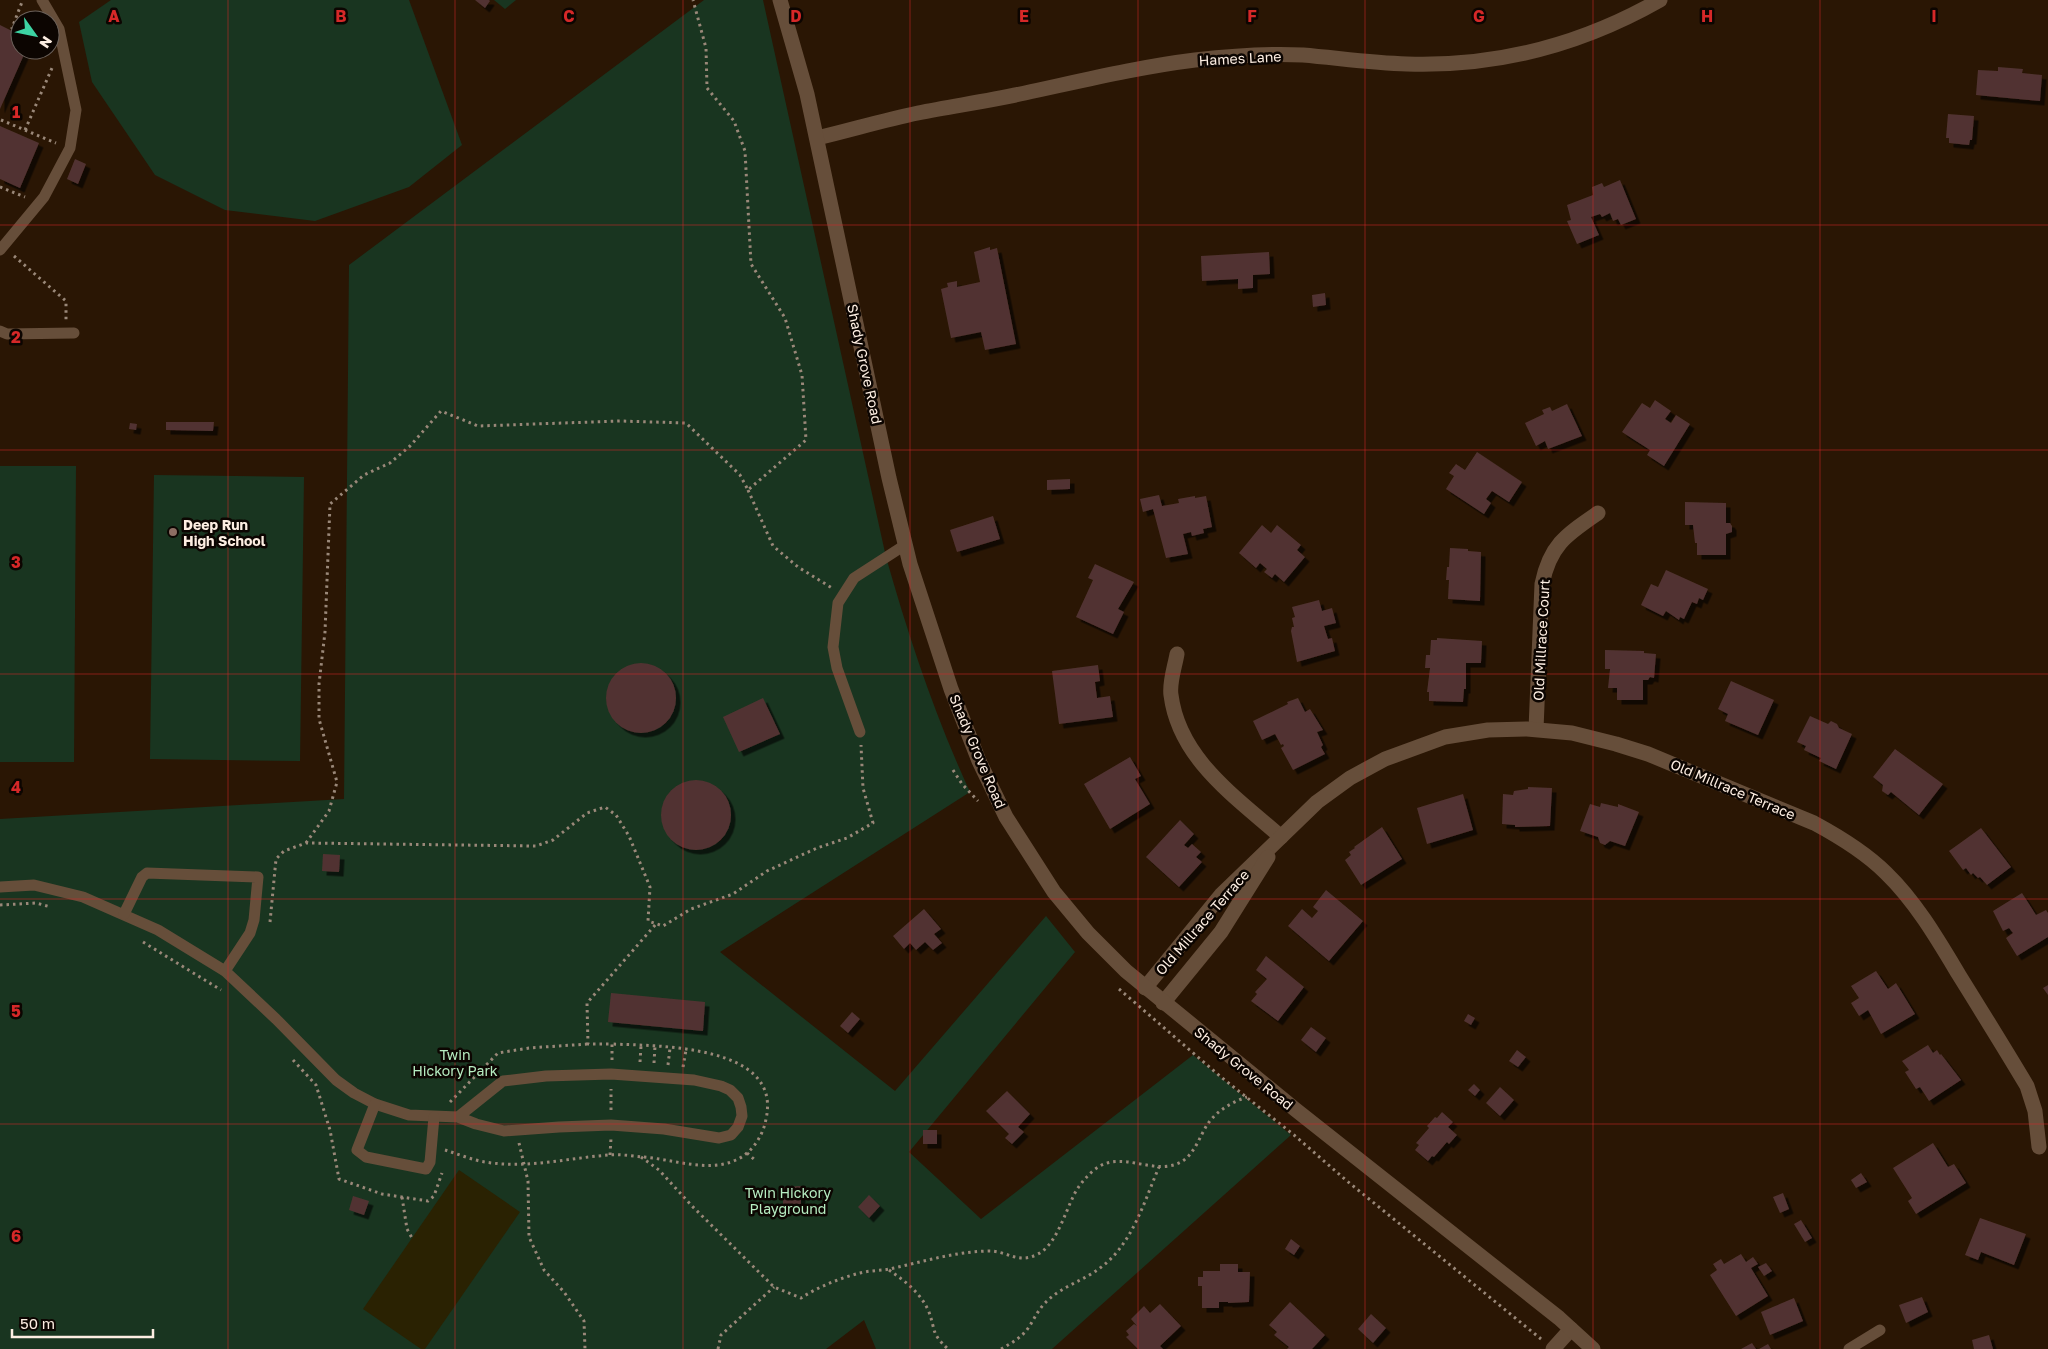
<svg xmlns="http://www.w3.org/2000/svg" width="2048" height="1349" font-family="'Golos Text',sans-serif">
<style>
.green{fill:#193520}
.sand{fill:#2a2202}
.building{fill:#513331;filter:url(#shadow)}
.lines{fill:none;stroke-linecap:round;stroke-linejoin:round}
.path{stroke:#9a8879;stroke-width:3;stroke-dasharray:2.5 4;stroke-linecap:butt}
.lane{stroke:#664e3a;stroke-width:11}
.street{stroke:#664e3a;stroke-width:15}
.secondary{stroke:#664e3a;stroke-width:15}
.grid{fill:none;stroke:#d62828;stroke-width:1;stroke-opacity:0.55}
.education-dot{fill:#8d6e63;stroke:#0c0501;stroke-width:2}
.labels{text-anchor:middle;dominant-baseline:central;stroke-width:5;stroke-linejoin:round;paint-order:stroke}
.street-label{font-size:14px;fill:#fdeee2;stroke:#0c0501}
.poi-label{font-size:14px;font-weight:bold;fill:#fdeee2;stroke:#0c0501;text-anchor:start}
.park-label{font-size:14px;fill:#b7eec2;stroke:#0c0501}
.grid-label{font-size:16px;text-anchor:middle;font-weight:bold;fill:#d62828;stroke:#0c0501;stroke-width:5;stroke-linejoin:round;paint-order:stroke}
</style>
<defs>
<filter id="shadow"><feDropShadow dx="4.5" dy="4.5" stdDeviation="0" flood-color="#0009"/></filter>
</defs>
<rect width="100%" height="100%" fill="#2a1604"/>
<g class="green">
<path d="M111 0H409L462 145 409 187 315 221 225 210 155 175 92 82 79 22Z"/>
<path d="M494 0H516L505 9Z"/>
<path d="M704 0H763L886 557C909 638 935 716 970 792L720 952 895 1091 1046 916 1075 952 909 1152 981 1219 1193 1055 1291 1135 1052 1349H876L864 1320 826 1349H0V819L344 799 349 265Z"/>
<path d="M0 466H76L74 762H0Z"/>
<path d="M154 475 304 477 300 761 150 759Z"/>
</g>
<path class="sand" d="M459 1170 520 1212 425 1349H421L363 1309Z"/>
<g class="building">
<path d="M475 0H489L490 1 485 8Z"/>
<path d="M0 25 14 32 12 35 20 38V50H26L0 109Z"/>
<path d="M1998 67 2023 69 2022 73 2042 75 2040 101 1976 95 1978 70 1998 71Z"/>
<path d="M1948 114 1974 116 1972 140H1970L1969 145 1949 143V138H1946Z"/>
<path d="M0 126 39 143 20 188 0 179Z"/>
<path d="M75 159 86 164 78 184 67 179Z"/>
<path d="M1620 180 1636 219 1621 225 1618 219 1613 221 1610 213 1602 217 1600 214 1591 217 1599 235 1577 244 1567 221 1571 220 1567 205 1593 195 1592 187 1602 183 1604 187Z"/>
<path d="M990 247V250L997 248 1016 344 985 350 981 332 951 338 941 289 948 287 947 283 957 281V287L980 282 974 252Z"/>
<path d="M1269 252 1270 274 1253 275V288L1238 289V279L1202 281 1201 256Z"/>
<path d="M1325 293 1326 305 1313 307 1312 295Z"/>
<path d="M1655 400 1671 411 1665 419 1671 423 1676 415 1690 424 1664 466 1647 455 1650 450 1622 432 1642 403 1650 408Z"/>
<path d="M1567 404 1582 436 1548 449 1545 441 1536 446 1525 423 1544 414 1542 410 1550 407 1552 411Z"/>
<path d="M166 422H214L213 431 166 430Z"/>
<path d="M130 423 137 424 136 430 129 429Z"/>
<path d="M1477 452 1522 482 1509 502 1492 491 1486 499 1491 503 1484 514 1446 489 1454 476 1449 473 1456 464 1465 470Z"/>
<path d="M1070 479V489L1047 490V480Z"/>
<path d="M1159 495 1162 506 1179 503 1178 499 1195 496V498L1206 496 1212 527 1203 529 1204 533 1192 536 1191 532 1183 534 1188 554 1166 558 1153 509 1143 512 1140 499Z"/>
<path d="M1685 502 1726 503V523H1730L1732 526V532L1726 534V555H1697V543H1695L1693 525H1685Z"/>
<path d="M993 516 1000 539 957 552 950 530Z"/>
<path d="M1262 525 1271 533 1277 525 1301 545 1297 550 1305 557 1284 582 1275 574 1272 578 1264 572 1267 569 1260 563 1256 568 1239 553Z"/>
<path d="M1450 548 1468 549V551L1481 552 1480 601 1448 599 1449 580H1446L1447 567H1449Z"/>
<path d="M1095 564 1134 582 1118 609 1124 612 1113 634 1076 617 1093 580 1088 578Z"/>
<path d="M1666 570 1708 589 1703 600 1699 598 1697 604 1692 602 1684 619 1680 617 1679 620 1666 611 1663 616 1641 605 1651 584 1658 587Z"/>
<path d="M1319 600 1322 611 1332 608 1336 623 1324 626 1328 639 1332 638 1335 651 1297 662 1291 631 1292 627H1294L1292 618 1295 617 1292 607Z"/>
<path d="M1437 638 1482 641 1481 663H1466V689H1464L1463 702 1429 701V692H1427L1430 668H1425L1426 655H1430L1431 640H1437Z"/>
<path d="M1605 650 1644 651V653L1656 654 1654 678 1650 677 1648 680H1643V700H1617V688H1608L1610 669H1605Z"/>
<circle cx="641" cy="698" r="35"/>
<path d="M1098 665 1100 681 1095 682 1097 698 1110 696 1113 717 1059 724 1052 671Z"/>
<path d="M1731 681 1774 700 1758 735 1725 721 1728 714 1718 709Z"/>
<path d="M763 698 780 734 739 752 723 717Z"/>
<path d="M1298 698 1305 712 1310 709 1323 730 1317 732 1323 745 1321 747 1325 754 1293 770 1281 748 1284 746 1283 744 1281 745 1275 734 1262 740 1253 721 1288 704 1287 702Z"/>
<path d="M1810 716 1828 724 1831 721 1837 724 1839 728 1852 734 1836 769 1819 761 1821 758 1804 750 1806 746 1797 742Z"/>
<path d="M1895 749 1943 784 1919 815 1891 792 1888 795 1882 791 1883 785 1873 777Z"/>
<path d="M1130 757 1141 776 1135 779 1150 804 1110 829 1084 784Z"/>
<circle cx="696" cy="815" r="35"/>
<path d="M1528 787 1552 788 1550 826 1515 827V825L1502 824 1503 794 1513 795 1514 791 1528 789Z"/>
<path d="M1463 794 1473 830 1427 844 1417 808Z"/>
<path d="M1601 803 1618 807V804L1639 812 1625 846 1610 841 1605 845 1600 843 1598 837 1580 831 1590 804 1600 807Z"/>
<path d="M1180 820 1194 834 1184 845 1188 848 1192 844 1201 852 1196 857 1202 862 1179 887 1146 857Z"/>
<path d="M1382 827 1402 859 1361 885 1345 860 1351 855 1349 852 1355 848 1354 847Z"/>
<path d="M1981 828 2011 867 1987 885 1980 877 1978 878 1973 873 1971 875 1966 868 1963 870 1949 851Z"/>
<path d="M323 854 340 855 339 872 322 871Z"/>
<path d="M1326 890 1363 921 1329 961 1288 926 1302 909 1312 918 1318 911 1313 907Z"/>
<path d="M2022 893 2036 915 2046 910 2048 913V937L2017 956 2006 938 2013 933 2009 928 2003 931 1993 911Z"/>
<path d="M924 909 941 929 934 934 942 943 933 950 925 942 916 950 910 943 904 949 893 936Z"/>
<path d="M1266 956 1304 987 1278 1021 1251 1001 1257 994 1255 992 1267 979 1256 970Z"/>
<path d="M1876 971 1888 989 1896 983 1915 1014 1881 1034 1868 1010 1859 1016 1851 1003 1859 998 1851 986Z"/>
<path d="M2048 985V995L2043 988Z"/>
<path d="M611 993 705 1002 703 1031 608 1022Z"/>
<path d="M852 1012 860 1019 848 1033 840 1026Z"/>
<path d="M1468 1014 1475 1018 1471 1025 1464 1021Z"/>
<path d="M1311 1027 1326 1038 1316 1052 1301 1040Z"/>
<path d="M1928 1045 1933 1053 1937 1050 1940 1055 1941 1054 1961 1080 1929 1101 1920 1087 1916 1089 1905 1072 1909 1070 1902 1061Z"/>
<path d="M1517 1050 1526 1057 1518 1067 1509 1061Z"/>
<path d="M1474 1084 1480 1090 1475 1096 1468 1090Z"/>
<path d="M1500 1087 1514 1100 1500 1116 1486 1103Z"/>
<path d="M1007 1091 1030 1114 1018 1127 1024 1132 1012 1144 1005 1138 1009 1134 986 1111Z"/>
<path d="M1442 1112 1453 1122 1448 1127 1457 1135 1449 1144 1447 1142 1434 1157 1432 1156 1428 1161 1415 1150 1419 1145 1416 1143 1429 1128 1427 1126 1435 1117 1437 1118Z"/>
<rect x="923" y="1130" width="14" height="14"/>
<path d="M1933 1143 1948 1167 1954 1164 1966 1183 1916 1214 1908 1201 1912 1198 1893 1168Z"/>
<path d="M1861 1173 1867 1182 1856 1188 1851 1180Z"/>
<path d="M801 1186V1204L783 1205V1187Z"/>
<path d="M1783 1193 1789 1209 1780 1213 1773 1197Z"/>
<path d="M869 1195 880 1206 869 1218 858 1207Z"/>
<path d="M353 1196 369 1201 364 1215 349 1210Z"/>
<path d="M1980 1218 2026 1234 2014 1265 1981 1252 1978 1260 1965 1255Z"/>
<path d="M1801 1220 1812 1238 1805 1242 1794 1224Z"/>
<path d="M1291 1239 1300 1246 1294 1255 1285 1249Z"/>
<path d="M1741 1254 1746 1262 1753 1257 1758 1264 1751 1268 1768 1296 1736 1316 1710 1275 1717 1270 1713 1264 1721 1259 1724 1264Z"/>
<path d="M1766 1263 1772 1271 1764 1276 1758 1267Z"/>
<path d="M1220 1264H1238V1272H1250L1249 1302 1228 1303V1302H1219V1308H1202V1286H1198V1277H1203V1271H1220Z"/>
<path d="M1922 1297 1928 1312 1906 1323 1899 1305Z"/>
<path d="M1794 1298 1803 1321 1770 1335 1761 1312Z"/>
<path d="M1290 1302 1325 1335 1312 1349H1287L1289 1347 1274 1335 1277 1332 1269 1325Z"/>
<path d="M1160 1304 1181 1326 1160 1346 1163 1349H1138L1126 1337 1129 1335 1126 1331 1134 1324 1137 1326 1131 1319 1144 1306 1150 1313Z"/>
<path d="M1371 1314 1386 1328 1373 1343 1358 1329Z"/>
<path d="M1989 1335 1993 1349H1974L1972 1340Z"/>
<path d="M1752 1343 1756 1349H1741Z"/>
<path d="M1768 1344 1771 1349H1759Z"/>
</g>
<g class="lines">
<g class="path">
<path d="M20 31 12 28 22 2"/>
<path d="M1 120 56 143"/>
<path d="M25 130 52 68"/>
<path d="M0 187 25 197"/>
<path d="M14 256 66 301V320"/>
<path d="M748 490 773 546 798 567 832 588"/>
<path d="M953 770 962 784 978 801"/>
<path d="M306 843 329 811 337 782 319 719V684L325 632 330 504 364 475 390 463 410 446 441 411 478 426 620 421 686 423 740 475 748 490 806 440 802 375 785 318 751 264 745 151 734 121 707 88 706 48 693 0"/>
<path d="M0 905 36 903 51 907"/>
<path d="M270 922 276 859 284 851 306 843 536 846 553 840 587 813 605 807 616 815 629 836 650 887 648 921 663 926 691 909 733 894 767 871 817 848 847 838 873 823 863 788 861 745"/>
<path d="M143 942 221 990"/>
<path d="M1119 989 1221 1077 1294 1135 1347 1181 1541 1339"/>
<path d="M293 1060 316 1085 330 1130 339 1179 382 1194 428 1201 434 1196 442 1173"/>
<path d="M612 1060V1044H588L587 1003 656 924"/>
<path d="M640 1062 641 1046"/>
<path d="M654 1063 655 1046"/>
<path d="M668 1065 670 1048"/>
<path d="M683 1067 686 1050"/>
<path d="M450 1102 498 1053 529 1048 588 1044"/>
<path d="M611 1110V1089"/>
<path d="M519 1143 528 1181 529 1237 544 1270 564 1292 584 1321 585 1349"/>
<path d="M445 1150C458 1154 472 1160 485 1162 526 1169 568 1158 609 1155 620 1154 632 1156 643 1157 672 1159 708 1173 736 1160 752 1153 763 1136 766 1119 783 1044 657 1046 612 1044"/>
<path d="M747 1153 756 1161"/>
<path d="M610 1155 611 1138"/>
<path d="M641 1157 659 1170 692 1206 774 1287 801 1298C818 1287 840 1278 860 1273 871 1270 883 1271 894 1268 925 1261 955 1252 987 1251 1007 1250 1017 1265 1038 1254 1056 1245 1065 1213 1073 1197 1078 1186 1085 1178 1094 1170 1121 1148 1153 1177 1181 1162 1194 1155 1200 1136 1207 1125 1216 1111 1232 1102 1247 1097"/>
<path d="M402 1197 407 1229 412 1238"/>
<path d="M889 1270C905 1281 921 1293 929 1312 936 1332 931 1333 948 1349"/>
<path d="M718 1349 721 1335 774 1287"/>
<path d="M1001 1349C1010 1344 1019 1339 1026 1331 1033 1322 1037 1311 1045 1303 1060 1287 1083 1281 1100 1268 1132 1245 1144 1202 1159 1167"/>
</g>
<g class="lane">
<path d="M0 250 44 197 70 148 76 110 59 29 42 0"/>
<path d="M0 331 7 334 74 333"/>
<path d="M860 732 837 668 833 647 838 603 854 578 905 545"/>
<path d="M0 887 34 885 83 897 158 930 225 971 276 1019 336 1080 354 1093 375 1104 409 1115 458 1117 476 1124 504 1131 559 1127 611 1125 664 1129 719 1138 731 1135 738 1127 742 1116 741 1107 738 1098 730 1090 721 1086 694 1080 611 1074 546 1076 503 1081 458 1117"/>
<path d="M124 914 142 877 147 873 258 877 254 920 250 933 225 971"/>
<path d="M375 1104 357 1150 366 1157 426 1169 430 1162 434 1117"/>
<path d="M1849 1349 1880 1330"/>
</g>
<g class="street">
<path d="M817 138C851 130 884 120 918 113 953 106 989 101 1025 93 1081 81 1138 67 1195 60 1230 56 1268 53 1303 55 1338 58 1372 63 1407 64 1498 67 1581 45 1660 0"/>
<path d="M1177 654C1175 666 1169 683 1171 695 1179 759 1236 797 1281 837"/>
<path d="M1536 729 1542 584C1550 545 1566 535 1598 513"/>
<path d="M1145 988 1221 895 1317 802 1350 778 1385 759 1445 737 1488 730 1527 729 1572 733 1616 744 1648 754 1814 823C1840 837 1865 852 1886 873 1916 902 1938 940 1959 975 1982 1012 2005 1049 2027 1086L2035 1111 2039 1147"/>
<path d="M1163 1003 1221 932 1268 857"/>
<path d="M1553 1349 1571 1329"/>
</g>
<path class="secondary" d="M780 0 807 94 889 478 910 564 951 689 979 761 1006 817 1054 892 1088 933 1126 971 1296 1110 1559 1318 1593 1349"/>
</g>
<path class="grid" d="M228 0V1349M455 0V1349M683 0V1349M910 0V1349M1138 0V1349M1365 0V1349M1593 0V1349M1820 0V1349M0 225H2048M0 450H2048M0 674H2048M0 899H2048M0 1124H2048"/>
<circle class="education-dot" cx="173" cy="532" r="5"/>
<g class="labels">
<g class="street-label">
<text transform="translate(1240 58) rotate(-3)">Hames Lane</text>
<text transform="translate(865 364) rotate(78)">Shady Grove Road</text>
<text transform="translate(1541 640) rotate(-87)">Old Millrace Court</text>
<text transform="translate(978 751) rotate(67)">Shady Grove Road</text>
<text transform="translate(1733 789) rotate(23)">Old Millrace Terrace</text>
<text transform="translate(1202 922) rotate(-49)">Old Millrace Terrace</text>
<text transform="translate(1244 1068) rotate(39)">Shady Grove Road</text>
</g>
<g class="poi-label">
<text x="183" y="524">Deep Run<tspan x="183" dy="16">High School</tspan></text>
</g>
<g class="park-label">
<text x="455" y="1054">Twin<tspan x="455" dy="16">Hickory Park</tspan></text>
<text x="788" y="1192">Twin Hickory<tspan x="788" dy="16">Playground</tspan></text>
</g>
</g>
<g class="grid-label">
<text x="114" y="22">A</text>
<text x="341" y="22">B</text>
<text x="569" y="22">C</text>
<text x="796" y="22">D</text>
<text x="1024" y="22">E</text>
<text x="1252" y="22">F</text>
<text x="1479" y="22">G</text>
<text x="1707" y="22">H</text>
<text x="1934" y="22">I</text>
<text x="16" y="118">1</text>
<text x="16" y="343">2</text>
<text x="16" y="568">3</text>
<text x="16" y="793">4</text>
<text x="16" y="1017">5</text>
<text x="16" y="1242">6</text>
</g>
<g transform="translate(35 35) rotate(123)"><circle r="24" fill="#0c0501" stroke="#6c625b"/>
<path d="M0-4L9 19L0 12L-9 19Z" fill="#3dd4a3"/>
<text y="-8" font-size="14" font-weight="bold" text-anchor="middle" fill="#fdeee2">N</text>
</g>
<path d="M12 1329v8h141v-8" fill="none" stroke="#fdeee2" stroke-width="2.5"/>
<text x="20" y="1329" font-size="15" fill="#fdeee2" stroke="#0c0501" stroke-width="4" paint-order="stroke">50 m</text>
</svg>
